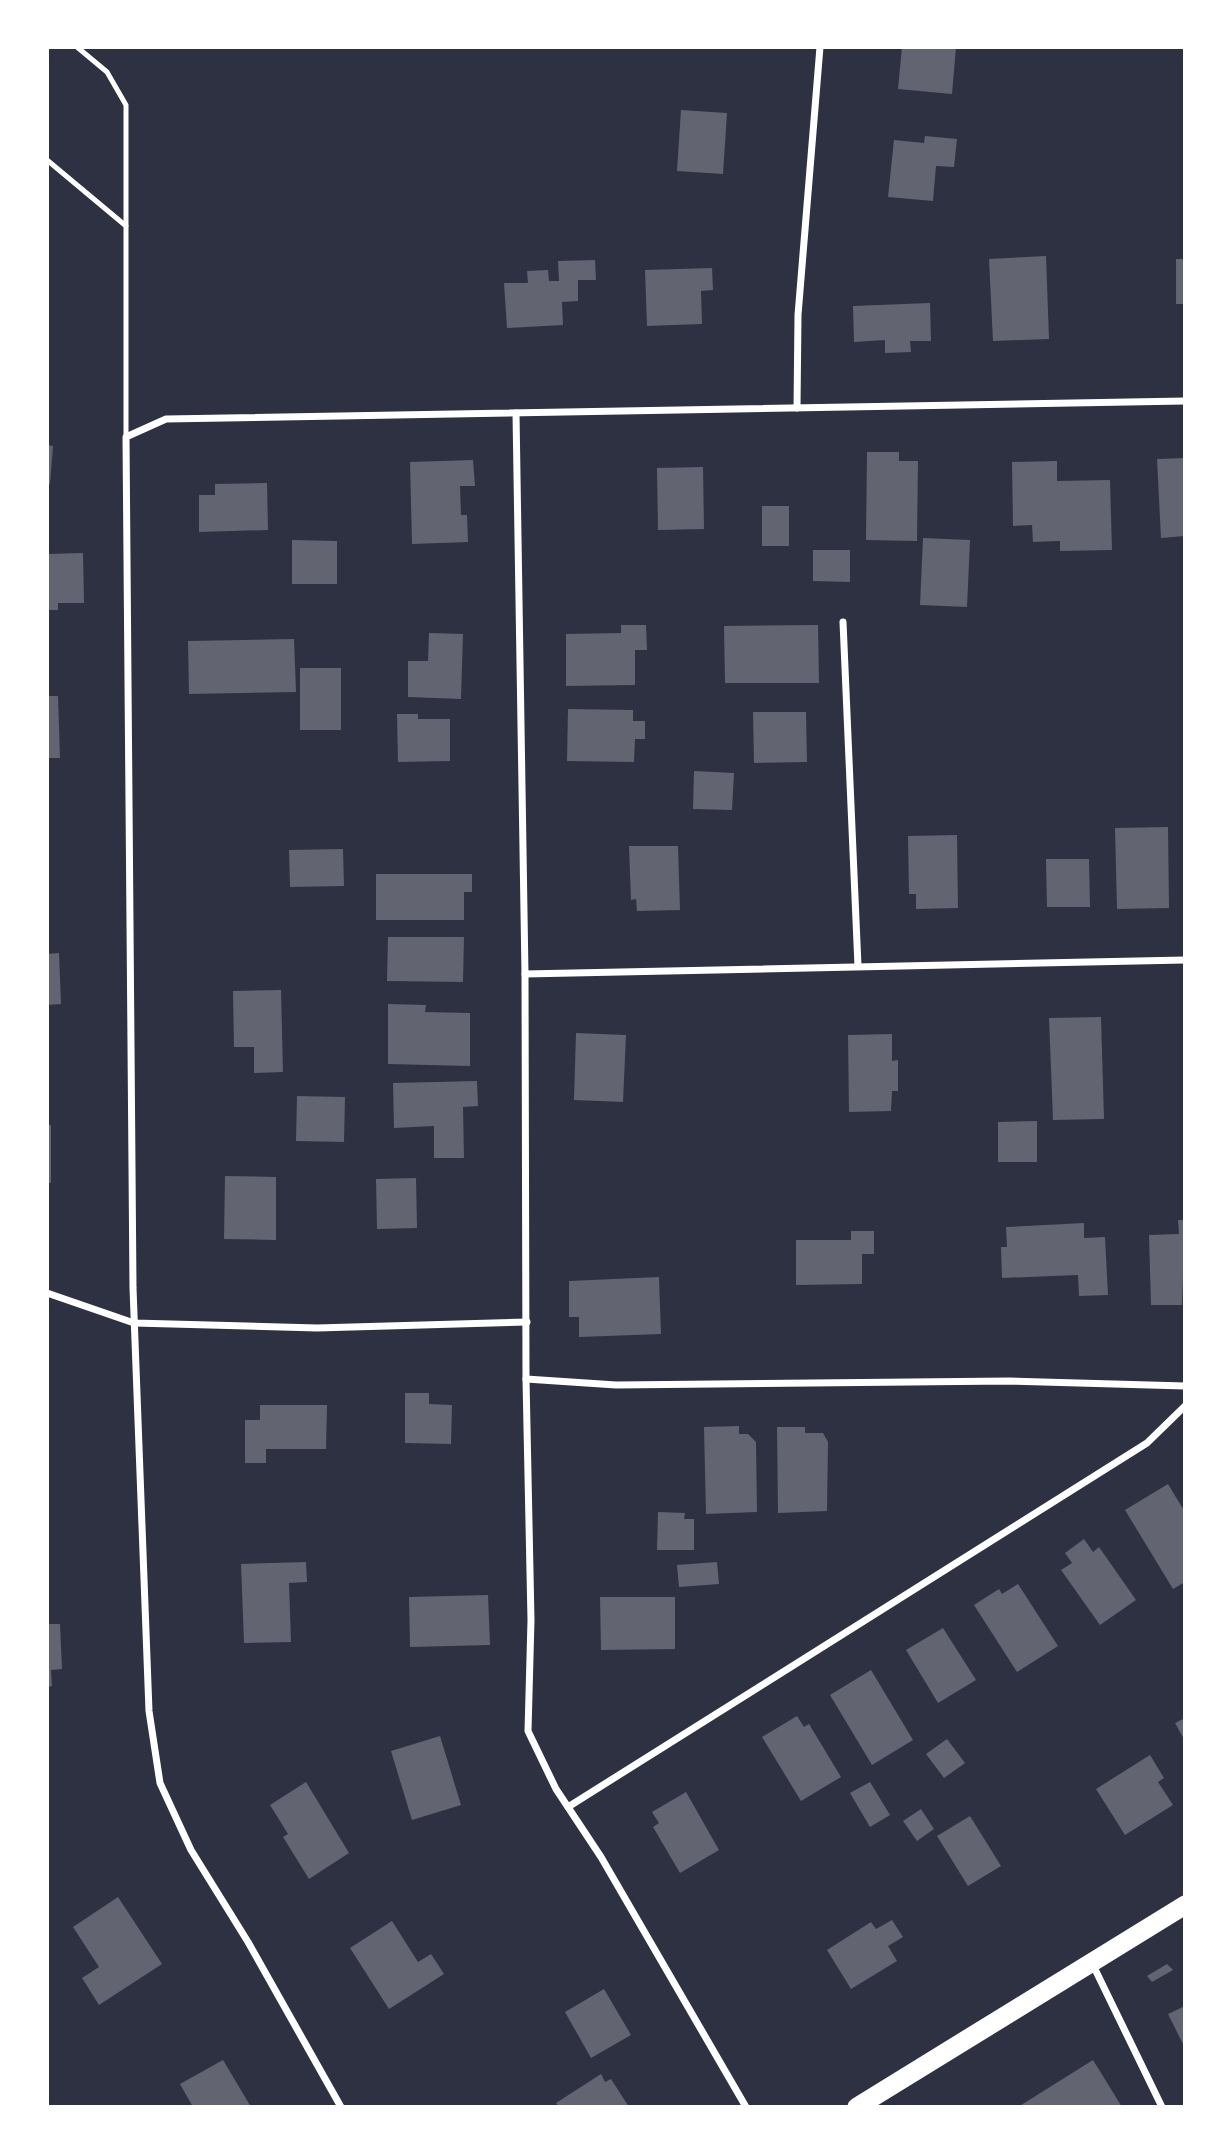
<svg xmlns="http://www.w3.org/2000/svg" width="1232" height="2154" font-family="Cabin,sans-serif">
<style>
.building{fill:#626471}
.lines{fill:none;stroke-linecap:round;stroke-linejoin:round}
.service{stroke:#fff;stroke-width:5}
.minor{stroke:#fff;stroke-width:7}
.trunk{stroke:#fff;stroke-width:19}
</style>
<rect width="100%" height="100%" fill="#2d3142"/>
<g class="building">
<path d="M902 47H956L952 94 898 89Z"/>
<path d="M681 110 727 113 723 174 677 171Z"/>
<path d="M925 136 957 139 954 167 936 166 933 201 888 197 894 140 924 143Z"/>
<path d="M1046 256 1049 339 993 341 989 259Z"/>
<rect x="1176" y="259" width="9" height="45"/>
<path d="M595 260 596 280H578V301L562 302 563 325 507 328 504 283H528L527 271 548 270 549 281H559L558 261Z"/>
<path d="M712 268 713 290 701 291 702 324 647 326 645 270Z"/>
<path d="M930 303 931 341H910L911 352 885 353V340L854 342 853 306Z"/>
<path d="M47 445 53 446 50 484H47Z"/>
<path d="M867 452H899V461H918L917 541 866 540Z"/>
<path d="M1185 458V536L1161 538 1157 459Z"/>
<path d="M473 460 475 486H460L461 515H467L468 542 412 544 410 462Z"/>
<path d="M1057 461V481L1110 480 1112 550 1060 551V541L1033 542 1032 525 1013 526 1012 462Z"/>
<path d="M703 467 704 529 658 530 657 468Z"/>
<path d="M267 483 268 530 199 532V495H215V484Z"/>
<rect x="762" y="506" width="27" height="40"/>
<path d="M923 538 970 540 967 607 920 605Z"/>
<path d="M292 540 337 541V584H292Z"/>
<path d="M813 550H850V582L813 581Z"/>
<path d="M83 553 84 603H58V610H47V554Z"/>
<path d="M621 625H646L647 650H635V685L566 686V634L621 633Z"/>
<path d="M818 625 819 683H725L724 626Z"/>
<path d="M429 633 463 634 461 699 408 697V661H428Z"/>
<path d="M294 639 296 692 189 694 188 641Z"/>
<rect x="300" y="668" width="41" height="62"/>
<path d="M47 696H58L60 758H47Z"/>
<path d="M568 709 633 710V721H645V739H635L634 762 567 761Z"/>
<path d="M753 712H806L807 762 754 763Z"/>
<path d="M397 714H418V719H450V761L398 762Z"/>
<path d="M694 771 734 773 732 810 693 809Z"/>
<path d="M1168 827 1169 908 1117 909 1115 828Z"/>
<path d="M957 835 958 908 916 909V894H909L908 836Z"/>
<path d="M629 846H678L680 910 637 911 636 899 631 900Z"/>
<path d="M343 849 344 886 290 887 289 850Z"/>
<path d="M1046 859H1089L1090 907H1047Z"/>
<path d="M376 874H472V892H464V920H376Z"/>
<path d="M388 937H464L463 982 387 981Z"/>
<path d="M59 953 61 1004 47 1005V954Z"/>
<path d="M281 990 283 1072 254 1073V1047H234L233 991Z"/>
<path d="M388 1004 426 1005 425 1012 470 1013V1066L388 1064Z"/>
<path d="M1101 1017 1104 1119 1053 1120 1049 1018Z"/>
<path d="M576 1033 626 1035 623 1102 574 1100Z"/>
<path d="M892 1034V1061L898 1060V1091H892L891 1111 849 1112 848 1035Z"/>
<path d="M477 1081 478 1106 463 1107 464 1158H434V1126L394 1128 393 1083Z"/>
<path d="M297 1096 345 1097 344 1142 296 1141Z"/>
<path d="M1037 1121V1162H998V1122Z"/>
<rect x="47" y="1125" width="4" height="58"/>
<path d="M225 1176 276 1177V1240L224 1239Z"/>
<path d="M416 1178 417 1228 377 1229 376 1179Z"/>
<path d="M1178 1220H1185L1182 1305H1151L1149 1235 1179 1234Z"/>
<path d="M1084 1223V1238L1105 1237 1108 1295 1079 1296 1078 1275 1002 1278 1001 1247H1007L1006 1227Z"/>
<path d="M851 1231H874V1254H862V1284L796 1285V1240H851Z"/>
<path d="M659 1277 661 1334 579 1337V1317H569V1281Z"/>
<path d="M405 1393H429V1404L452 1405 451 1444 405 1443Z"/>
<path d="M260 1405H327L326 1449H266V1463H245V1420H260Z"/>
<path d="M739 1426V1434H748L756 1442 757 1512 706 1514 704 1427Z"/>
<path d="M777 1427H805V1433H823L828 1442 827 1511 778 1513Z"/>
<path d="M1168 1484 1185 1512V1582L1173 1589 1125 1510Z"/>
<path d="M658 1512 685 1513 684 1519H694V1550H657Z"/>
<path d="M1084 1539 1093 1552 1099 1547 1136 1600 1100 1625 1061 1570 1072 1563 1065 1553Z"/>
<path d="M306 1562 307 1582 289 1583 291 1642 244 1643 241 1564Z"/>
<path d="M717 1562 719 1584 679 1587 677 1565Z"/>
<path d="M1018 1584 1058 1646 1017 1672 974 1605 999 1589 1002 1594Z"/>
<path d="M488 1595 490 1645 410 1647 409 1597Z"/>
<path d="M600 1597H675V1649L601 1650Z"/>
<path d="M47 1624H60L62 1669 51 1670 52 1686 47 1687Z"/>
<path d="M943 1628 976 1680 938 1703 906 1650Z"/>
<path d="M871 1670 913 1740 872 1765 830 1695Z"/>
<path d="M797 1716 804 1727 809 1724 841 1777 801 1801 762 1737Z"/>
<path d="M1185 1718V1741L1175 1723Z"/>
<path d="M440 1736 461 1805 412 1820 391 1751Z"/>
<path d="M947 1739 965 1763 944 1778 926 1754Z"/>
<path d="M1150 1755 1164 1778 1158 1782 1173 1805 1125 1835 1096 1789Z"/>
<path d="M306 1782 349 1853 309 1879 283 1837 288 1834 270 1805Z"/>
<path d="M870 1782 890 1815 870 1827 850 1793Z"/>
<path d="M686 1792 719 1850 680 1873 653 1827 659 1823 652 1812Z"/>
<path d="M921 1809 934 1829 917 1841 903 1821Z"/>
<path d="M970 1816 1001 1866 968 1886 937 1836Z"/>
<path d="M118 1897 162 1964 99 2005 82 1978 99 1967 73 1927Z"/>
<path d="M892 1920 903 1937 888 1946 897 1961 851 1989 827 1950 871 1922 876 1929Z"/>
<path d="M392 1921 418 1962 431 1954 444 1974 389 2009 350 1948Z"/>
<path d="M1167 1964 1173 1970 1152 1982 1147 1976Z"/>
<path d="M604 1989 631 2035 591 2058 565 2012Z"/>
<path d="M1185 2006V2048L1168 2014Z"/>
<path d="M223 2060 251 2107H193L180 2084Z"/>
<path d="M1093 2060 1122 2107H1018Z"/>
<path d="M601 2074 605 2082 611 2079 629 2107H559L556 2103Z"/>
</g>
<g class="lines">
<g class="service">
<path d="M77 47 107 72 126 105V437"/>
<path d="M47 160 126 226"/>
</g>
<g class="minor">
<path d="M797 408 798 315 820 47"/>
<path d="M516 413 525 974 526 1379 531 1620 528 1731 556 1789 601 1857 746 2107"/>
<path d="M843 622 858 966"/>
<path d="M525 974 1185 960"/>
<path d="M47 1293 134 1323 317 1328 527 1322"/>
<path d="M526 1379 616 1385 1009 1381 1185 1386"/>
<path d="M568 1807 1147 1443 1185 1406"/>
<path d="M1092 1963 1162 2107"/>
<path d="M341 2107 248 1942 191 1850 160 1783 149 1711 133 1288 126 437 166 419 1185 401"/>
</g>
<path class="trunk" d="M857 2107 1185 1905"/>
</g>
<rect width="1232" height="2154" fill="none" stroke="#ffffff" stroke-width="98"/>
</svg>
